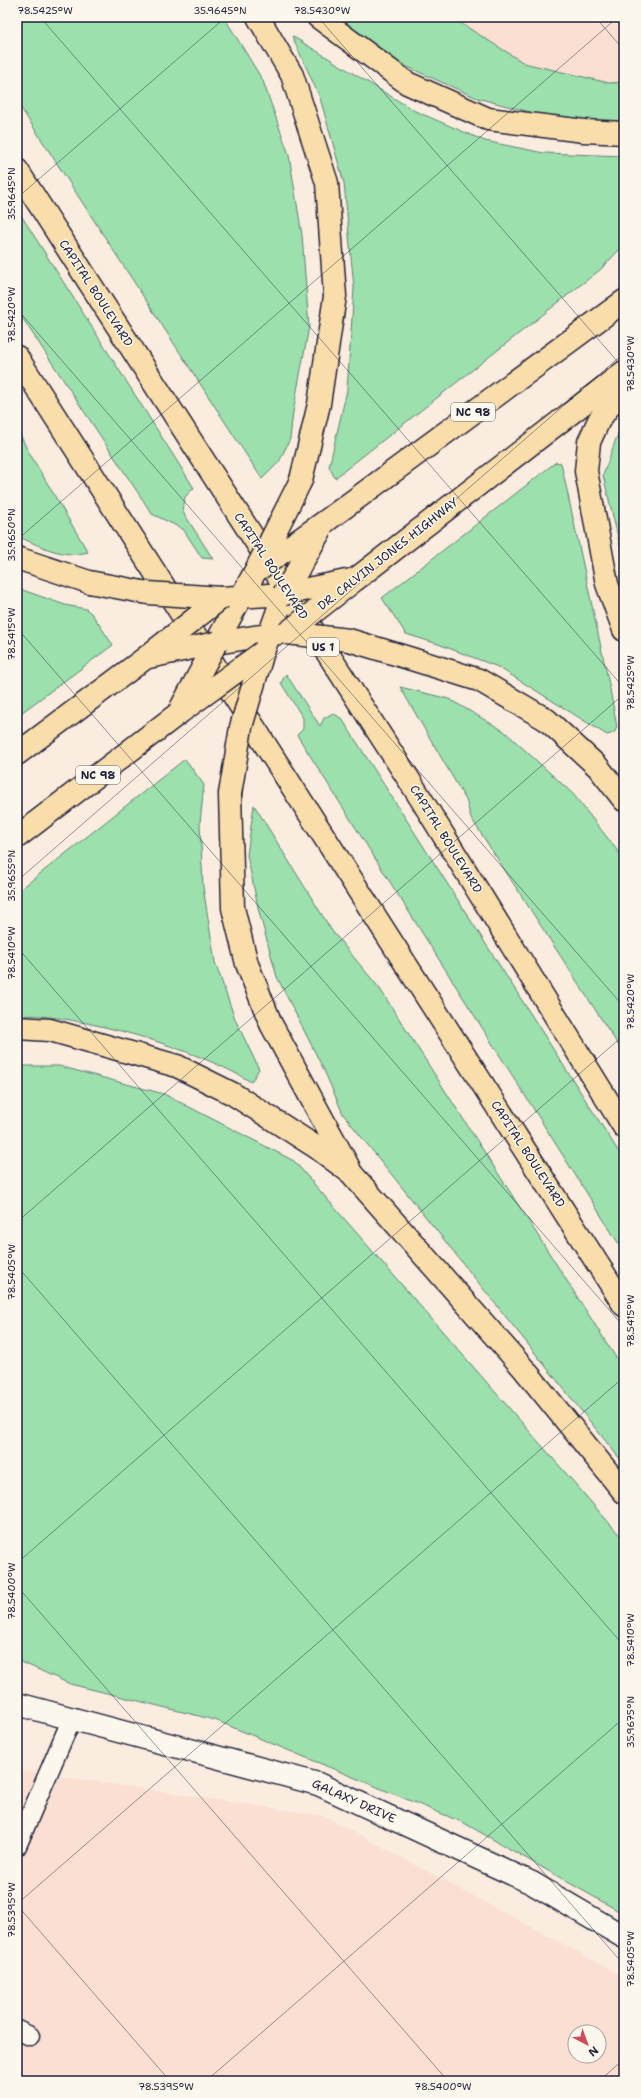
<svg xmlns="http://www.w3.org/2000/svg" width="641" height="2098" font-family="'Shantell Sans',sans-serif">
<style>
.built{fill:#fadfd2;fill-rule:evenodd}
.green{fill:#9be0ad;stroke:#5e8174}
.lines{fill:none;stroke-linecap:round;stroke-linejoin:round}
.lane-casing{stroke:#22223b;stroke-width:21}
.street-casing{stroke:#22223b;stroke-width:25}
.highway-casing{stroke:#22223b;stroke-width:25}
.lane{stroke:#fbf7ec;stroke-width:18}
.street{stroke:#fbf7ec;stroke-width:22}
.highway{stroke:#f9deab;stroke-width:22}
.highway-bridge-casing{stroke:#22223b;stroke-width:25;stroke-linecap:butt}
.highway-bridge{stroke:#f9deab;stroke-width:22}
.ticks{fill:none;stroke:#22223b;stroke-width:1;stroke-opacity:0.45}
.labels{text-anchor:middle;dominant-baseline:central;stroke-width:3;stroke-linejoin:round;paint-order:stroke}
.shield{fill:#fbf7ec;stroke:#636270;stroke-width:1}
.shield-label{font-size:11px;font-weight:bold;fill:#22223b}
.street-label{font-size:12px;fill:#22223b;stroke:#fbf7ec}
.neatline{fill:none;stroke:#22223b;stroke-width:1.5}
.ticks-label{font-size:10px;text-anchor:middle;fill:#22223b}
</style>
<rect width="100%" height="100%" fill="#fbece0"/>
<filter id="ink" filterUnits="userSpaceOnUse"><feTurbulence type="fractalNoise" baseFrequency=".025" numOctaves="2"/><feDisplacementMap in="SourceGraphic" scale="8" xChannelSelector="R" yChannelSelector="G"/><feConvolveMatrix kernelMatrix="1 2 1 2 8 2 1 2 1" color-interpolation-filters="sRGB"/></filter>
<g filter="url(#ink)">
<g class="built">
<path d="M451 17H624V82L609 83 524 63Z"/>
<path d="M17 1770 324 1816 624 1977V2081H17ZM575 2032H599V2056H575Z"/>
</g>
<g class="green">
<path d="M17 17H224L263 81 289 155 302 235 309 327 293 412 290 439 279 462 262 479 17 102Z"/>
<path d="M338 17H451L524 63 609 83 624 82V121L556 119 477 98 403 65Z"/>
<path d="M292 36 415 111 485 141 544 153 624 156V245L601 269 335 478 329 467 347 390 354 288 344 183 320 98Z"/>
<path d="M17 209 194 488 185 497 183 512 213 559 202 558 183 529 152 514 17 310Z"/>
<path d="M624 424V562L603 475 620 428Z"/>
<path d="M17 428 27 449 88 552C63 559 40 546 17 536Z"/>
<path d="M556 462 561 463 609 684 617 727 614 733 607 735 498 667 438 644 406 634 382 598Z"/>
<path d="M17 588 65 605 86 609 92 614 113 645 17 716Z"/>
<path d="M286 674 320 726 324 718 333 713 342 719 624 1160V1252L297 735 303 729V718L281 683Z"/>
<path d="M400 687 449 699 504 731 573 794 624 859V1054L471 818 466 800Z"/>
<path d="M185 759 204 785 200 823 203 887 215 962 235 1019 259 1069 251 1082C198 1049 80 1014 17 1015V892Z"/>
<path d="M254 805 332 931 380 989 624 1370V1464L343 1114 323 1068 277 977 259 912 247 855Z"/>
<path d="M17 1066H59L164 1094 294 1161 624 1540V1914L464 1823 215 1720 70 1684 17 1660Z"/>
</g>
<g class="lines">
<g class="lane-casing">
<g id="lane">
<path d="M17 1846 72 1718"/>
<path d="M17 2030 30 2036"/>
</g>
</g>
<g class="street-casing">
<path id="street" d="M17 1704 318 1784 532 1883 624 1937"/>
</g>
<g class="highway-casing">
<g id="highway">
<path d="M258 17 292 75 327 183 335 296 319 404 301 480"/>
<path d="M318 17 407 83 488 119 584 131 624 133"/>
<path d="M17 170 413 786 624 1127"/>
<path d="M17 357 624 1305"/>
<path d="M624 386 599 420 589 442 586 471 607 584 624 630"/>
<path d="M326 521 624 301"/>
<path d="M17 558 89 582"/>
<path d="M356 579 624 372"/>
<path d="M221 598 284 594 263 652"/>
<path d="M216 643 256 570"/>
<path d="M216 643 280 633"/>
<path d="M402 656 479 680 547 720 598 767 624 800"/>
<path d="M17 754 144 659"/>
<path d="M230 794 233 908 247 964 271 1024 349 1168"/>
<path d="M17 837 179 713"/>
<path d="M17 1028 50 1030 177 1066 233 1094 316 1147 351 1173 524 1369 624 1492"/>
</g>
</g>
<use href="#lane" class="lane"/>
<use href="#street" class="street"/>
<use href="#highway" class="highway"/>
<g class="highway-bridge-casing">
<g id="highway-bridge">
<path d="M260 568 326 521"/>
<path d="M256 570 301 480"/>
<path d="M89 582 148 593 221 598"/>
<path d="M284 594 321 529"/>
<path d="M284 594 351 580"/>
<path d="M287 633 349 640 402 656"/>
<path d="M287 633 356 579"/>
<path d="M149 657 216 643"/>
<path d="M144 659 221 598"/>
<path d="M181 708 216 643"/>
<path d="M179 713 263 652"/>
<path d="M230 794 241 727 263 652"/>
</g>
</g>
<use href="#highway-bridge" class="highway-bridge"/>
</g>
</g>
<path class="ticks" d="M40 17 624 688M318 17 624 369M595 17 624 50M17 198 226 17M17 309 624 1007M17 540 618 17M17 628 624 1327M17 881 624 353M17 947 624 1646M17 1222 624 694M17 1266 624 1965M17 1563 624 1035M17 1586 448 2081M17 1904 624 1377M17 1905 170 2081M206 2081 624 1718M599 2081 624 2059"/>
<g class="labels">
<g class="shield">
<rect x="451" y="403" width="44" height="18" rx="3"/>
<rect x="307" y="638" width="32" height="18" rx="3"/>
<rect x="76" y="766" width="44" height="18" rx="3"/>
</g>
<g class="shield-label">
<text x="473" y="412">NC 98</text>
<text x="323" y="647">US 1</text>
<text x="98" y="775">NC 98</text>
</g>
<g class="street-label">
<text transform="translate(96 293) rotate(57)">CAPITAL BOULEVARD</text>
<text transform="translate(388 554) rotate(-38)">DR. CALVIN JONES HIGHWAY</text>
<text transform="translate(271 566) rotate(57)">CAPITAL BOULEVARD</text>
<text transform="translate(446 839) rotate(58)">CAPITAL BOULEVARD</text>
<text transform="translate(528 1154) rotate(57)">CAPITAL BOULEVARD</text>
<text transform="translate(354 1801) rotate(24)">GALAXY DRIVE</text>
</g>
</g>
<rect width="641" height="2098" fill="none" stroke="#fbf7ec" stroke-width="44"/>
<g transform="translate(587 2044) rotate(139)"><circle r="19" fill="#fbf7ec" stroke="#a4a2a5"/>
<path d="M0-3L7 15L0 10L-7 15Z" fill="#d1495b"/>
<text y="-6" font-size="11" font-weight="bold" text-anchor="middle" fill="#22223b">N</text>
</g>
<rect x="22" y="22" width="597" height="2054" class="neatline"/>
<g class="ticks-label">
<text x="45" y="14">78.5425°W</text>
<text x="220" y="14">35.9645°N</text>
<text x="322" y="14">78.5430°W</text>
<text transform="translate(11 194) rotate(-90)" y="4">35.9645°N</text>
<text transform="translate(11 315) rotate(-90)" y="4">78.5420°W</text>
<text transform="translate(630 364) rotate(-90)" y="4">78.5430°W</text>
<text transform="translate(11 535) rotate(-90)" y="4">35.9650°N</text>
<text transform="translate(11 634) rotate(-90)" y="4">78.5415°W</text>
<text transform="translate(630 683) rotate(-90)" y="4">78.5425°W</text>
<text transform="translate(11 876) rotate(-90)" y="4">35.9655°N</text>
<text transform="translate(11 953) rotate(-90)" y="4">78.5410°W</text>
<text transform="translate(630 1002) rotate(-90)" y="4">78.5420°W</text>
<text transform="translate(11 1272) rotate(-90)" y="4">78.5405°W</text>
<text transform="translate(630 1321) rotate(-90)" y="4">78.5415°W</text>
<text transform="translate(11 1591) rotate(-90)" y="4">78.5400°W</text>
<text transform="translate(630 1640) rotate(-90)" y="4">78.5410°W</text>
<text transform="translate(630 1722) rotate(-90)" y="4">35.9675°N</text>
<text transform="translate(11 1910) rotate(-90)" y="4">78.5395°W</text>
<text transform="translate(630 1959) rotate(-90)" y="4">78.5405°W</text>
<text x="166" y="2090">78.5395°W</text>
<text x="443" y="2090">78.5400°W</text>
</g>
</svg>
